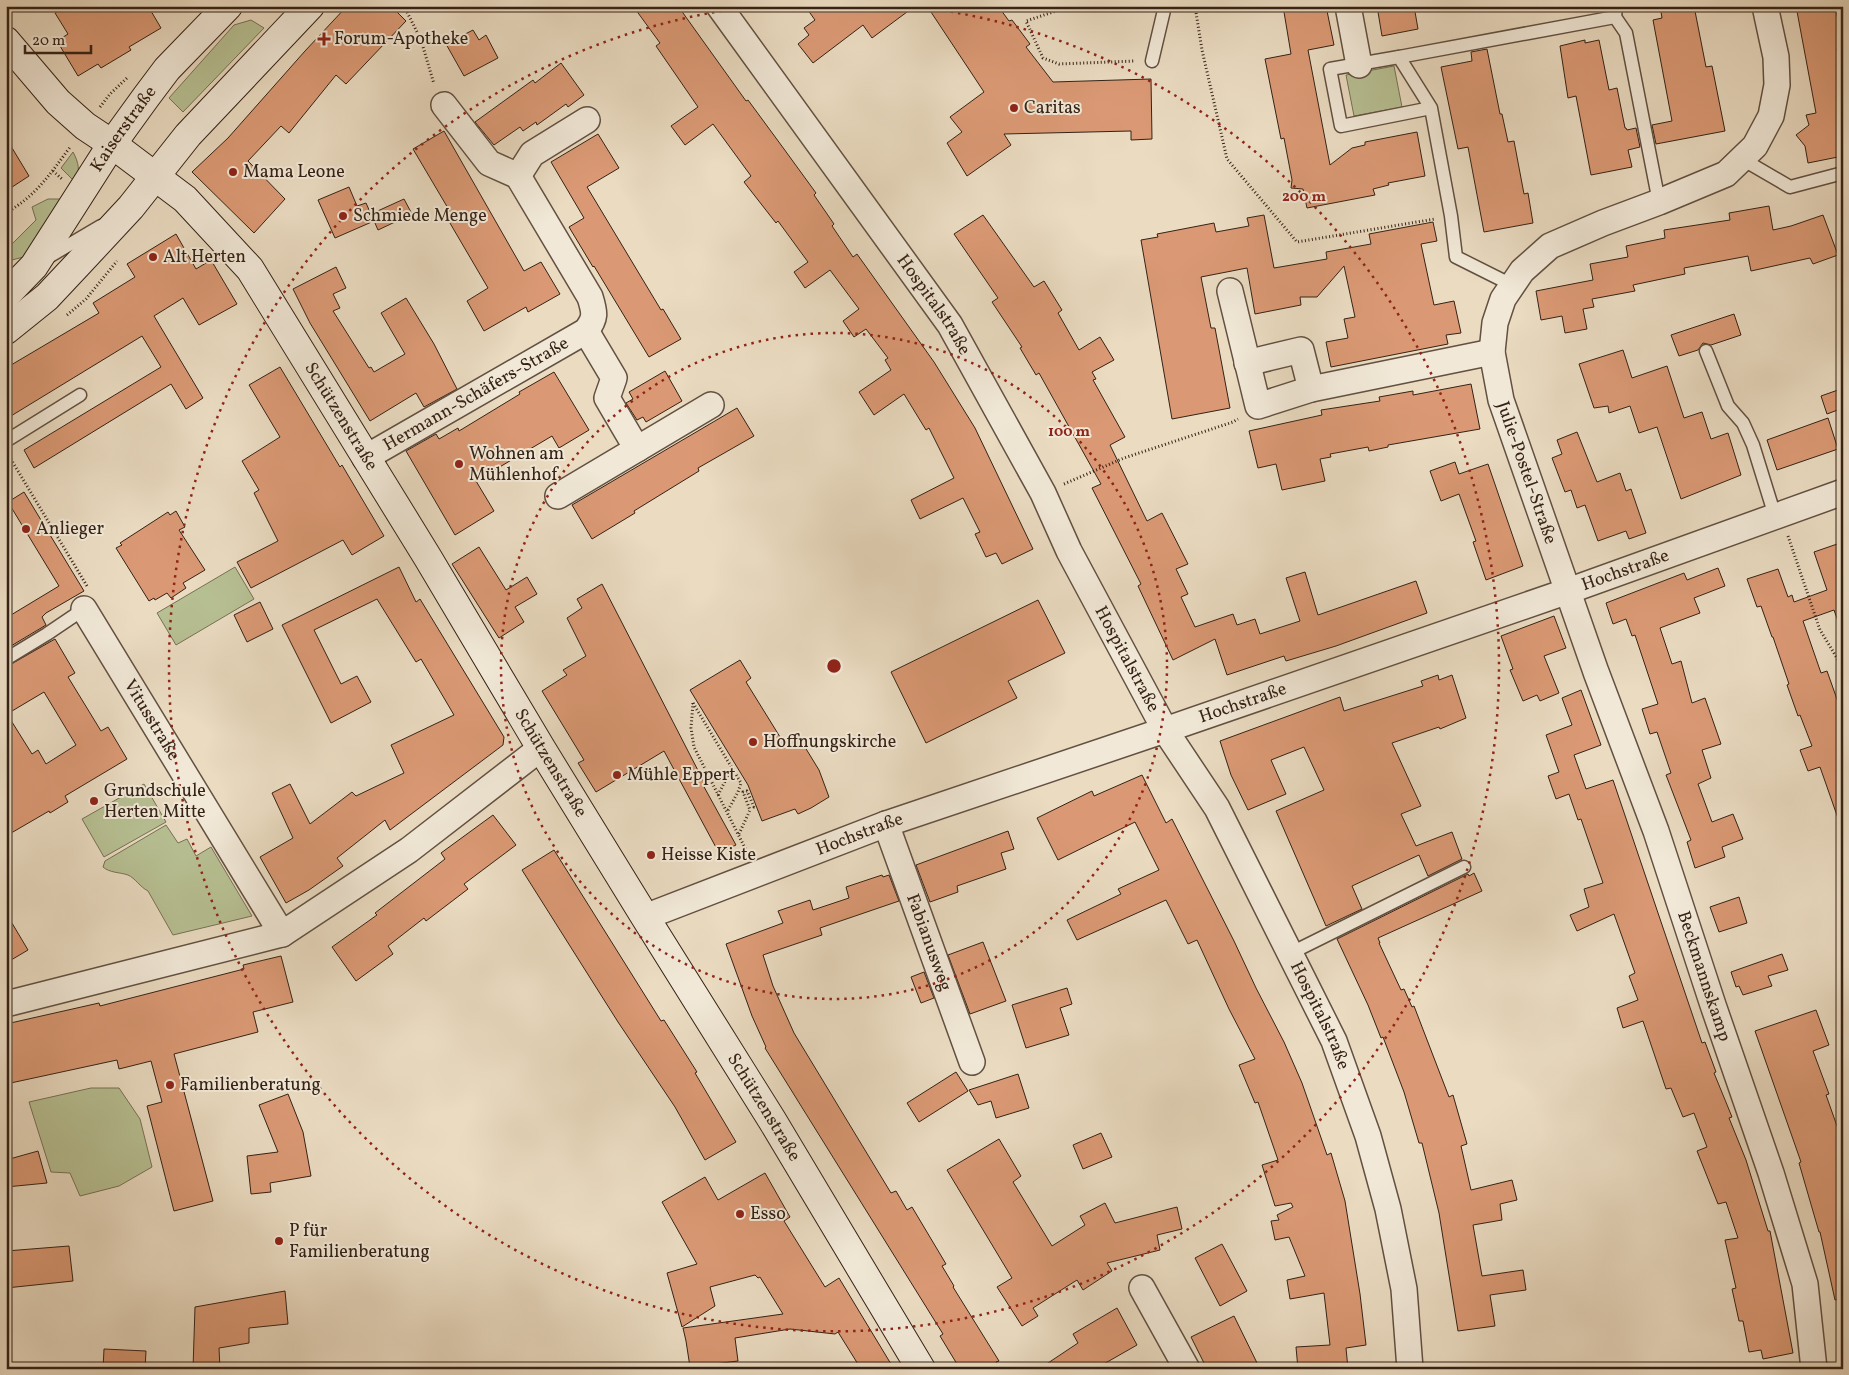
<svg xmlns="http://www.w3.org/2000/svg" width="1849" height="1375" font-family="Vollkorn,serif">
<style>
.green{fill:#b7c093;stroke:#767154}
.building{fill:#da9974;stroke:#352216;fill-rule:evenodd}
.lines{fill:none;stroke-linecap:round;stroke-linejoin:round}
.service-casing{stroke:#625041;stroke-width:15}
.minor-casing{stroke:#625041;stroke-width:28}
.secondary-casing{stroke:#352216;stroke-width:30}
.path{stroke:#352216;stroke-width:3;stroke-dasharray:1 2.5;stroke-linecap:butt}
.service{stroke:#f1e8d7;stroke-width:12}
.minor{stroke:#f1e8d7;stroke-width:25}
.secondary{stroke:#f1e8d7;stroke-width:28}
.ring{fill:none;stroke:#8f2418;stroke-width:2.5;stroke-dasharray:2.5 5}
.poi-dot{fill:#8f2418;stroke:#f1e8d7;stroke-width:2}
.labels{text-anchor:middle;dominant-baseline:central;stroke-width:4;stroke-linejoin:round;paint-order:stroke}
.poi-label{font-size:18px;fill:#352216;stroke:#f1e8d7;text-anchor:start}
.street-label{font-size:18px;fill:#352216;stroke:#f1e8d7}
.centre{fill:#8f2418;stroke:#f1e8d7;stroke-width:2.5}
.ring-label{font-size:15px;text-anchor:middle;font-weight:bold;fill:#8f2418;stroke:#f1e8d7;stroke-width:4;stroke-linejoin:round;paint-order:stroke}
</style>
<rect width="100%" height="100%" fill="#eadbc1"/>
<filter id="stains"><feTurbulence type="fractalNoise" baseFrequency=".004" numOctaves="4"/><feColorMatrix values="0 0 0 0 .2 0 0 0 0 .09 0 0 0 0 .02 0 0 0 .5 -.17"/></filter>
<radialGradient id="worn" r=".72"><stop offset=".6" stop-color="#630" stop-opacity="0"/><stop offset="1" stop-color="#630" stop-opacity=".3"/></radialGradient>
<g class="green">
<path d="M251 20 264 28 183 112 169 98 234 25Z"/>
<path d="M1394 66 1402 107 1354 116 1346 75Z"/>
<path d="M73 152C79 163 80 171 76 183L61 168Z"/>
<path d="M48 199H60L66 202 27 256 12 260 6 257V250L36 220 32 207Z"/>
<path d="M235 567 254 599 176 645 157 613Z"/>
<path d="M144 784 166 822 104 857 82 819Z"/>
<path d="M166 825 178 843 187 839 196 856 211 847 252 916 173 935 148 891C140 887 135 878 128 875 119 872 110 873 103 867L105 861Z"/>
<path d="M91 1088H119L140 1119 152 1167 119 1186 80 1196 70 1173 51 1172 29 1102Z"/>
</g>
<g class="building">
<path d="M67 6H148L161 28 129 47 131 50 101 68 98 64 78 76 57 41 68 34 55 13Z"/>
<path d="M347 6H391L406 21 346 84 336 75 289 133 281 126 248 161 285 199 254 233 192 172 228 138 305 51Z"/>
<path d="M633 6H678L746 101 748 100 784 149 816 193 814 195 834 224 832 226 853 257 857 254 934 362 975 428 1033 549 1002 564 996 553 986 557 975 534 980 532 963 498 920 519 911 500 954 478 929 428 926 430 904 394 874 415 859 392 891 370 885 360 888 358 866 329 854 337 843 321 859 309 830 270 805 288 794 272 808 262 778 221 776 223 744 182 751 176 713 124 685 145 671 126 698 107 656 46 660 43Z"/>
<path d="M805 6H915L872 38 863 25 813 63 798 44 809 35 804 28 815 20Z"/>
<path d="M927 6H998L1009 21 1012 20 1030 44 1026 47 1053 82 1151 79 1152 139 1131 140V131L1004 134 1011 145 967 176 947 143 962 132 950 117 984 92Z"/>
<path d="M1283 6H1326L1334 45 1308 50 1330 165 1352 148 1365 145V142L1417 132 1425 176 1388 183 1389 185 1373 189 1375 195 1307 208 1303 189 1291 188 1292 180 1284 138 1281 139 1265 59 1291 54Z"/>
<path d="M1377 6H1414L1418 29 1382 36Z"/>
<path d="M1660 6H1694L1706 67 1712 66 1725 131 1656 144 1652 125 1672 121 1653 20 1662 18Z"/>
<path d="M1796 6H1835L1840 30 1843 29V48L1837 49 1843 80V156L1808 163 1805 146 1796 135 1809 125 1806 115 1816 113Z"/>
<path d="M473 30 479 40 486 35 498 58 464 76 446 44Z"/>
<path d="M1585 40V43L1599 40 1609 90 1617 88 1625 128H1626L1627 130 1636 128 1640 147 1628 150 1632 167 1591 175 1576 96 1568 98 1560 46Z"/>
<path d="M1487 49 1500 114H1502L1508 142 1514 141 1524 194 1528 193 1533 223 1484 232 1468 147 1458 149 1441 67 1472 61 1471 52Z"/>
<path d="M561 63 584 95 568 107 566 104 537 125 536 122 523 131 520 127 494 145 475 122 533 80 535 83Z"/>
<path d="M444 131 524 271 541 262 560 294 528 312 526 307 484 331 467 301 488 288 447 218 452 215 413 149Z"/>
<path d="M598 134 619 168 587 187 661 310 663 309 681 339 649 357 594 266 593 267 569 227 584 218 551 162Z"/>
<path d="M6 138 29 176 6 191Z"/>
<path d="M349 187 357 206 366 203 374 221 335 238 318 200Z"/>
<path d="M404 199 412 214 378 230 371 214Z"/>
<path d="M1769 206 1773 230 1791 226 1823 215 1838 255 1813 264 1810 258 1751 271 1748 256 1684 268 1685 274 1633 285 1635 291 1592 299 1594 307 1583 309 1587 329 1565 333 1562 316 1541 320 1536 291 1593 280 1590 264 1628 257 1626 246 1665 238 1664 230 1730 220 1729 213Z"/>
<path d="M983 215 1034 287 1044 281 1062 310 1058 313 1079 350 1100 337 1114 360 1092 372 1096 379 1093 380 1125 437 1110 445 1147 521 1162 513 1188 564 1176 569 1188 594 1181 597 1195 627 1233 614 1237 625 1255 619 1260 634 1300 621 1286 578 1305 572 1318 615 1416 581 1427 613 1336 646 1286 661 1284 656 1227 675 1215 639 1173 660 1138 586 1141 584 1092 488 1101 484 1039 373 1036 375 1020 348 1022 347 992 302 998 298 954 234Z"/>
<path d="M1264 215 1274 268 1327 259 1326 252 1371 244 1369 234 1433 222 1437 241 1421 244 1434 305 1454 301 1461 333 1446 335 1448 344 1331 367 1326 342 1348 338 1344 319 1355 317 1344 266 1317 297H1300L1301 305 1255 314 1247 268 1201 277 1211 328H1215L1230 408 1172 419 1141 240 1158 237 1157 234 1214 223 1216 232 1249 226 1247 218Z"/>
<path d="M176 234 196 269 211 260 237 304 199 325 183 298 154 316 203 398 186 409 171 384 34 468 24 450 161 367 142 336 6 419V368L99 313 93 303 135 277 127 264Z"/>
<path d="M336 267 346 288 333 294 340 308 333 311 369 368 371 367 374 372 405 354 381 313 406 298 434 344 457 389 424 407 416 393 370 421 310 323 293 289Z"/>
<path d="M1734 314 1741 335 1711 345 1703 343 1698 350 1679 356 1671 335Z"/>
<path d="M1623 350 1632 378 1667 366 1684 418 1702 412 1711 439 1728 433 1741 475 1681 499 1657 427 1639 433 1630 406 1609 413 1608 406 1594 408 1579 364Z"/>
<path d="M280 367 340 467 342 465 384 536 352 555 343 540 251 588 237 562 278 541 254 493 259 490 242 461 280 437 249 385Z"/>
<path d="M665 371 682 401 646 422 643 417 637 420 626 403 633 399 629 392Z"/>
<path d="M554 372 589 430 559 448 552 436 476 481 494 511 455 535 406 451 436 434 439 439 458 428 459 431 520 394 519 392Z"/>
<path d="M1471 384 1480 429 1388 445V447L1369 451 1368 447 1330 454 1331 457 1320 459 1325 481 1282 490 1276 464 1258 468 1249 431 1322 415 1321 410 1380 401 1379 397 1413 391V395Z"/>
<path d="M1838 390 1843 408 1827 414 1821 396Z"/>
<path d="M737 408 754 436 698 468 699 471 634 511 635 513 592 539 572 505Z"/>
<path d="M1828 418 1838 449 1777 470 1767 440Z"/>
<path d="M1577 432 1597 482 1620 473 1626 491 1631 489 1646 533 1629 539 1626 531 1598 541 1585 505 1577 508 1571 490 1565 492 1552 458 1562 454 1557 440Z"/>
<path d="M1455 462 1459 474 1488 464 1523 566 1486 580 1473 542 1476 541 1459 494 1441 501 1430 471Z"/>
<path d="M24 492 84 591 46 613 42 617 46 625 6 649V618L59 586 8 502Z"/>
<path d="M176 511 185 527 179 530 205 570 183 583 186 588 171 598 167 593 155 600 154 598 149 601 116 548 122 545 120 543 168 512 170 515Z"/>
<path d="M1843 542V626L1840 627 1834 610 1803 621 1821 673 1827 671 1838 702 1843 700V824H1840L1820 767 1808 771 1800 750 1812 746 1800 715 1798 716 1787 685 1789 684 1773 637H1772L1761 606 1757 607 1747 579 1778 569 1788 597 1792 595 1794 602 1827 590 1814 552Z"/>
<path d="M479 547 506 590 527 577 537 594 515 607 524 622 499 638 452 564Z"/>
<path d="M399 567 416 602 420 599 504 737 503 745 390 830 385 820 337 858 343 866 309 890 286 903 260 857 293 838 272 793 290 784 310 824 352 792 356 796 404 773 391 745 454 715 421 659 416 662 377 599 314 630 341 684 357 676 371 702 331 723 282 625Z"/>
<path d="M1718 568 1725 586 1694 598 1700 613 1660 628 1672 664 1681 661 1692 703 1705 698 1721 744 1702 750 1711 778 1698 784 1712 822 1733 814 1743 839 1722 847 1725 857 1695 868 1687 842 1691 840 1666 775 1671 773 1657 732 1650 734 1642 709 1658 704 1635 635 1632 636 1626 619 1613 624 1606 603 1684 573 1687 580Z"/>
<path d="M602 584 705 784 703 785 736 845 719 853 664 751 596 792 578 763 584 760 542 691 567 675 563 670 586 656 567 618 582 608 577 599Z"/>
<path d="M1038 600 1065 653 1008 681 1017 698 926 743 891 672Z"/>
<path d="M260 602 273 629 247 642 234 615Z"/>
<path d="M1554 616 1566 648 1544 656 1559 693 1540 701 1537 695 1523 701 1510 670 1513 669 1501 636Z"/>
<path d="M55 639 75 673 68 677 101 731 108 727 127 759 65 796 68 802 50 813 49 811 6 836V667ZM44 692 76 745 46 764 38 750 32 754 7 714Z"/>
<path d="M740 660 751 678 746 682 785 745 800 739 819 770 829 797 811 808 798 814 795 809 762 821 748 785 690 690Z"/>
<path d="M1438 675 1439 680 1452 675 1466 718 1440 729 1439 727 1392 743 1421 806 1401 814 1416 846 1452 832 1462 859 1428 876 1419 855 1352 886 1362 909 1326 926 1276 811 1324 790 1304 747 1271 760 1286 794 1248 810 1231 775 1220 741 1340 697 1344 711 1423 686 1421 681Z"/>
<path d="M1581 690 1601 745 1574 755 1586 789 1613 780 1702 1043 1705 1042 1716 1072 1714 1073 1732 1117 1729 1118 1746 1160 1768 1231H1770L1793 1353 1763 1359 1761 1350 1749 1352 1743 1321H1739L1732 1289 1736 1288 1725 1240 1738 1238 1726 1202 1718 1204 1697 1151 1707 1147 1694 1113 1683 1117 1671 1088 1666 1089 1643 1021 1623 1028 1617 1008 1638 1000 1629 976 1635 973 1614 914 1577 931 1570 915 1589 907 1584 889 1603 883 1581 819 1578 820 1569 794 1556 799 1548 776 1559 772 1546 735 1572 725 1562 698Z"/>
<path d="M1142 775 1166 823 1172 819 1234 941 1256 988 1284 1042 1302 1083 1327 1155 1331 1153 1345 1201 1360 1294 1366 1345 1346 1348 1348 1369H1298L1296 1347 1330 1345 1324 1293 1290 1299 1287 1280 1305 1276 1289 1237 1275 1240 1271 1221 1279 1220 1277 1215 1293 1207 1291 1203 1275 1206 1262 1165 1278 1160 1258 1102 1255 1103 1239 1065 1255 1059 1229 1009 1197 940 1188 944 1166 900 1077 940 1067 920 1121 894 1118 889 1159 870 1135 822 1058 860 1037 818 1092 791 1094 796Z"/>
<path d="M493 815 516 845 464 884 468 889 426 921 424 918 388 946 393 954 356 981 332 947 377 915 375 913 445 859 441 853Z"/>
<path d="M1008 831 1014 849 1001 853 1006 869 957 886 958 892 930 902 916 865Z"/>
<path d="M554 850 661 1021 664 1020 697 1072 695 1073 736 1142 705 1160 675 1107 618 1022 522 870Z"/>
<path d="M1474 873 1482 891 1378 938 1380 943H1379L1401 990 1404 989 1412 1007 1414 1006 1449 1097 1453 1095 1467 1144 1461 1146 1471 1190 1512 1180 1517 1200 1500 1204 1502 1220 1473 1225 1482 1276 1523 1270 1526 1290 1490 1295 1495 1326 1458 1331 1439 1213 1422 1143H1419L1404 1092 1383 1037 1381 1038 1368 1005 1337 939 1468 874 1469 876Z"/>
<path d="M882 875 883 877 889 875 899 901 820 928 822 935 763 955 773 986 794 1033 891 1193 896 1191 907 1210 912 1207 946 1264 942 1266 954 1286 953 1287 999 1361 996 1362 1000 1369H960L940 1336 943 1334 765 1048 766 1047 752 1016 726 944 783 923 778 911 810 900 813 910 849 898 846 887Z"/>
<path d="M1739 897 1747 923 1719 932 1710 907Z"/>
<path d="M6 913 28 950 6 963Z"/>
<path d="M983 942 1006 1001 970 1014 948 955Z"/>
<path d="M1782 954 1788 970 1768 976 1772 986 1743 995 1739 986 1736 987 1731 972Z"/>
<path d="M281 956 293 1002 253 1012 258 1032 174 1054 213 1201 174 1211 147 1106 162 1102 151 1061 119 1069 117 1060 6 1084V1024L99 1003 100 1006 244 969 243 965Z"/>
<path d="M924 972 934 998 921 1003 911 977Z"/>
<path d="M1067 988 1072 1004 1060 1008 1069 1035 1026 1048 1012 1005Z"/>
<path d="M1816 1010 1829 1045 1813 1051 1829 1094 1826 1095 1837 1126 1843 1124V1299L1835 1300 1820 1232H1819L1799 1163 1801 1162 1755 1031Z"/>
<path d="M956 1072 968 1091 919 1122 907 1103Z"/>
<path d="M1018 1074 1029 1108 996 1118 991 1101 978 1105 969 1090Z"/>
<path d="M288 1094 303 1132 311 1176 270 1183 271 1192 251 1194 247 1156 278 1152 259 1105Z"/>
<path d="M1101 1133 1112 1157 1083 1169 1073 1145Z"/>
<path d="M999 1139 1021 1176 1013 1182 1052 1246 1085 1225 1080 1216 1105 1203 1115 1223 1177 1207 1182 1229 1157 1235 1160 1250 1107 1263 1112 1271 1083 1290 1077 1280 1033 1308 1038 1316 1022 1326 997 1287 1012 1278 947 1170Z"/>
<path d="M38 1151 47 1183 6 1187V1160Z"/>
<path d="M765 1173 790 1217 784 1221 825 1287 839 1278 894 1369H861L838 1332 835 1334 790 1329 735 1338 738 1361 690 1367 686 1341 683 1328 783 1314 760 1277 758 1278 755 1275 710 1287 715 1306 682 1327 667 1273 697 1264 662 1202 705 1177 718 1200Z"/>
<path d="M1222 1244 1247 1291 1220 1306 1195 1258Z"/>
<path d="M69 1246 73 1281 6 1288V1251Z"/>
<path d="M285 1291 288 1324 249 1328V1343L219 1348 220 1369H193L195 1307Z"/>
<path d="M1117 1308 1137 1345 1095 1369H1039L1078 1343 1073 1334Z"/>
<path d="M1234 1316 1260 1369H1207L1191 1337Z"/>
<path d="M104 1349 146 1351 145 1369H103Z"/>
</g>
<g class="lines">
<g class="service-casing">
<g id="service">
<path d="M1615 17 1626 33 1659 202"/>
<path d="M1399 57 1615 17 1616 6"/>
<path d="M1152 61 1165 6"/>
<path d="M1431 108 1341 126 1330 69 1399 57 1431 108 1451 216 1456 257 1512 285"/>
<path d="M1742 159 1790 187 1843 173"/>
<path d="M45 259 101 226"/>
<path d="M1706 351 1728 406 1743 423 1753 445 1775 516"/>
<path d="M6 441 80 395"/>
<path d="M6 659 47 634 84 609"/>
<path d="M1289 954 1464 867"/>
</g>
</g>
<g class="minor-casing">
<g id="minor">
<path id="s1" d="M719 6 950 325 1043 493 1069 551 1165 730 1217 808 1334 1041 1368 1136 1388 1209 1404 1289 1410 1369"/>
<path d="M1348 6 1359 65"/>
<path id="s2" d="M1765 6 1776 57 1777 85 1771 116 1755 146 1726 174 1659 202 1603 223 1550 246 1522 271 1503 299 1495 323 1492 352 1501 400 1596 672 1656 831 1713 1005 1771 1173 1805 1284 1814 1369"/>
<path d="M518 176 532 154 587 120"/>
<path d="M1230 291 1258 406 1311 389 1492 352"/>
<path d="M586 331 614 378 607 398 637 449"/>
<path d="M1247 363 1301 350 1311 389"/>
<path id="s3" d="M365 458 586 331C596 318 595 313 590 297L518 176 489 163 444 105"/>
<path d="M558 496 711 405"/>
<path id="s4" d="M84 609 282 934"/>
<path id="s5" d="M886 824 972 1062"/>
<path id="s6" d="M645 917 886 824 1165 730 1568 591 1843 492"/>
<path d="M6 1004 282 934 409 850 541 748"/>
<path d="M1142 1288 1187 1369"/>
</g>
</g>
<g class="secondary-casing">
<g id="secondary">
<path id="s7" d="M6 41 58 102 85 126 112 144 185 199 250 269 428 558 541 748 645 917 772 1120 921 1369"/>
<path id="s8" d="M6 295 34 266 112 144 146 97 167 69 228 6"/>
<path d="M6 330 47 297 78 264 131 207 188 135 310 6"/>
</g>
</g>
<g class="path">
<path d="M404 6 421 40 434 84"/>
<path d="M1071 6 1026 21 1043 58 1059 64 1135 61"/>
<path d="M1195 6 1202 50 1227 159 1297 242 1435 219"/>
<path d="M100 107 110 94 127 78"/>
<path d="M53 171 62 179"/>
<path d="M6 213C37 195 50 174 71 146"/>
<path d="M67 315 86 299 117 261"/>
<path d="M9 456 87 586"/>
<path d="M1064 484 1124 458 1233 422 1238 419"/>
<path d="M1788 536 1820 630 1843 668"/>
<path d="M693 703 691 728 694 747 748 854"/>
<path d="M693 703 741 783 738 792 727 812"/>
<path d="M718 795 732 768"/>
<path d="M739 834 750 810 743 792 747 791 754 807 756 806"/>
</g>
<use href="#service" class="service"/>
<use href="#minor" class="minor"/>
<use href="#secondary" class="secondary"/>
</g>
<g class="ring">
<circle cx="834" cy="666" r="333"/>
<path d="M921 7A665 665 0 1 1 747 7"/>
</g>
<g class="poi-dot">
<path d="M321.5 31.5h5v5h5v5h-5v5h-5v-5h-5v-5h5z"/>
<circle cx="1014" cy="108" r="5"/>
<circle cx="233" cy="172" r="5"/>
<circle cx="343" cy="216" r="5"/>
<circle cx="153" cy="257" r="5"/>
<circle cx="459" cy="464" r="5"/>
<circle cx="26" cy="529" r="5"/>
<circle cx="753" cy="742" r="5"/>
<circle cx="617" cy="775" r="5"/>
<circle cx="94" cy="801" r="5"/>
<circle cx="651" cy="855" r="5"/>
<circle cx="170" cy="1085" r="5"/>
<circle cx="740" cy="1214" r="5"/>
<circle cx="279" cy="1241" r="5"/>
</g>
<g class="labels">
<g class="poi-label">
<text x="334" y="39">Forum-Apotheke</text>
<text x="1024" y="108">Caritas</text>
<text x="243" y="172">Mama Leone</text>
<text x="353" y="216">Schmiede Menge</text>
<text x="163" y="257">Alt Herten</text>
<text x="469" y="454">Wohnen am<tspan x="469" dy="21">Mühlenhof</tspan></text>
<text x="36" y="529">Anlieger</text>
<text x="763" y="742">Hoffnungskirche</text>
<text x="627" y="775">Mühle Eppert</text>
<text x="104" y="791">Grundschule<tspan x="104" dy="21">Herten Mitte</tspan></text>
<text x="661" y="855">Heisse Kiste</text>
<text x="180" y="1085">Familienberatung</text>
<text x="750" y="1214">Esso</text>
<text x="289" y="1231">P für<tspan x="289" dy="21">Familienberatung</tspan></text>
</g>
<g class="street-label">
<text stroke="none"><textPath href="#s8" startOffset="204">Kaiserstraße</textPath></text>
<text stroke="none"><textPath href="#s1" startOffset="368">Hospitalstraße</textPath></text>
<text stroke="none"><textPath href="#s3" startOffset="128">Hermann-Schäfers-Straße</textPath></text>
<text stroke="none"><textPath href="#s7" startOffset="509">Schützenstraße</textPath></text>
<text stroke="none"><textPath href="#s2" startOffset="628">Julie-Postel-Straße</textPath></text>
<text stroke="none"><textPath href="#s6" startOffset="1040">Hochstraße</textPath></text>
<text stroke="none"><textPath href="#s1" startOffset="772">Hospitalstraße</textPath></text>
<text stroke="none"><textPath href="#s6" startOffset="635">Hochstraße</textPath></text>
<text stroke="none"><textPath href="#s4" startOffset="130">Vitusstraße</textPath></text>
<text stroke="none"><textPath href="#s7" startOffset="914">Schützenstraße</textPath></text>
<text stroke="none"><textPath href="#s6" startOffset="230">Hochstraße</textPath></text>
<text stroke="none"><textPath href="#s5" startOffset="126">Fabianusweg</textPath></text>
<text stroke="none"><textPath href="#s2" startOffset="1162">Beckmannskamp</textPath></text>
<text stroke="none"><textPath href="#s1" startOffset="1178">Hospitalstraße</textPath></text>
<text stroke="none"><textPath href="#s7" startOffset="1319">Schützenstraße</textPath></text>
</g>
</g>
<circle cx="834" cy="666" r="8" class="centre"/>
<g class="ring-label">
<text x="1304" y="201">200 m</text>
<text x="1069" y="436">100 m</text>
</g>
<rect width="1849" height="1375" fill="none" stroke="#eadbc1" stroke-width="25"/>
<rect x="8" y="8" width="1834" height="1360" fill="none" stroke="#352216" stroke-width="2.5"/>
<rect x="12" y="12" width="1824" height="1350" fill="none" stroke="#352216"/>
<path d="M25 45v8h66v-8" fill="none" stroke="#352216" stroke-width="2.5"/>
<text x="32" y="45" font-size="15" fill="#352216" stroke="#f1e8d7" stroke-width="4" paint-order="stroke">20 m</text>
<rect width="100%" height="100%" filter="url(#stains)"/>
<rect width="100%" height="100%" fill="url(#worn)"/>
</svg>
